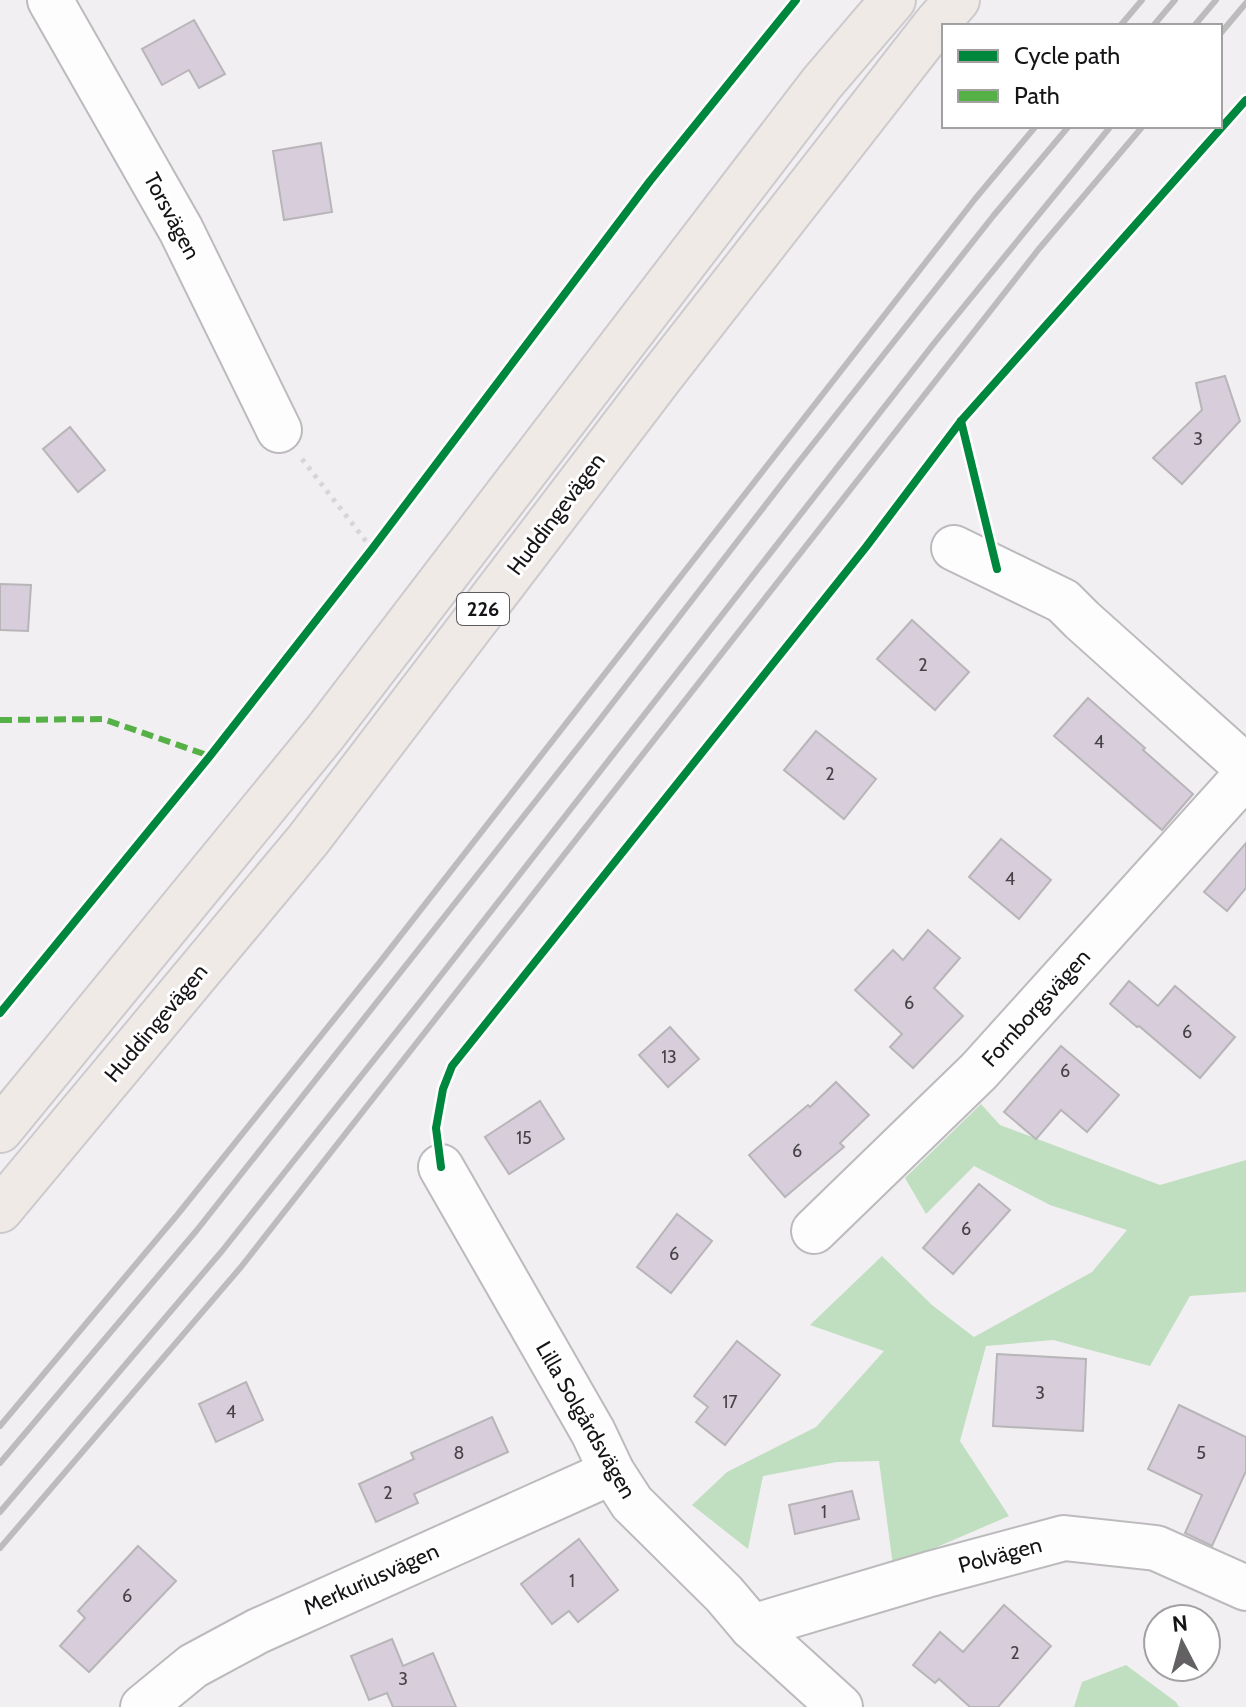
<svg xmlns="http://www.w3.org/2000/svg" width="1246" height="1707" font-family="Cabin,sans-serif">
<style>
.forest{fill:#c0dfc0}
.building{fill:#d7cddb;stroke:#b7b5b8;stroke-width:2}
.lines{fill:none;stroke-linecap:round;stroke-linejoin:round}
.minor-casing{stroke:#bcbabd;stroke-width:48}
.major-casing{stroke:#cccacd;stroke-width:48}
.path{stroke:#d7d6d7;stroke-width:5;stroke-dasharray:4 6;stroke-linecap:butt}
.minor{stroke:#fdfdfd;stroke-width:44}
.major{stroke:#f0eae7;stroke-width:44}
.rail{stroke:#bdbcbd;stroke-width:6}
.quiet{stroke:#55b145;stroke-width:6;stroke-dasharray:12 6;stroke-linecap:butt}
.cycleway-casing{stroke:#fff;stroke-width:13}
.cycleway{stroke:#00873e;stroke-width:8}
.labels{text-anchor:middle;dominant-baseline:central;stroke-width:6;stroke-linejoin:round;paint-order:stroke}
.number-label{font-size:18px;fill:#464248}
.shield{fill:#fff;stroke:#5c5a5d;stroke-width:2}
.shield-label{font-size:20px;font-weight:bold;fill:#161417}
.street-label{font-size:22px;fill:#161417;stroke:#fff}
</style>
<rect width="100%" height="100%" fill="#f2eff3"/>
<g class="forest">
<path d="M981 1104 1000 1125 1160 1185 1246 1160V1292L1190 1296 1150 1366 1053 1340 986 1346 960 1441 1009 1516 893 1566 879 1461 837 1462 763 1476 748 1549 692 1505 727 1472 816 1427 884 1351 810 1325 882 1256 932 1305 974 1337 1092 1272 1127 1230 1050 1205 974 1166 926 1214 905 1178Z"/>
<path d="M1126 1665 1176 1702 1179 1707H1074L1082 1682Z"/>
</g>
<g class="building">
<path d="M194 20 225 74 199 88 189 70 162 85 142 49Z"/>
<path d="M321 143 332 212 284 220 273 151Z"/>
<path d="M1225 376 1240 421 1182 484 1153 458 1202 410 1196 383Z"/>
<path d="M70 427 105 470 78 492 43 449Z"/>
<path d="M0 584 31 585 28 631 0 630Z"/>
<path d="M912 620 969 672 935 710 877 659Z"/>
<path d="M1088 698 1145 748 1143 750 1193 794 1162 830 1054 736Z"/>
<path d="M816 731 876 779 844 819 784 770Z"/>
<path d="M1001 839 1051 880 1019 919 969 877Z"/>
<path d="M1246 843V888L1227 911 1204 892Z"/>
<path d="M928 930 960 958 934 988 963 1016 913 1068 890 1047 902 1034 855 990 893 950 903 960Z"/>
<path d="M1129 981 1158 1006 1175 986 1235 1037 1200 1078 1139 1026 1137 1027 1110 1004Z"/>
<path d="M670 1027 699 1059 668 1087 639 1055Z"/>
<path d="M1061 1046 1119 1095 1087 1132 1061 1110 1036 1139 1004 1112Z"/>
<path d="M836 1082 869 1115 840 1143 844 1147 785 1197 749 1155 808 1105 810 1107Z"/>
<path d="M540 1101 564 1139 509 1174 485 1137Z"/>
<path d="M979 1184 1010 1210 953 1274 923 1248Z"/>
<path d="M677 1214 712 1241 671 1293 637 1267Z"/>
<path d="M737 1341 780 1375 725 1445 696 1422 708 1407 694 1396Z"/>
<path d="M997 1354 1086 1359 1083 1431 993 1426Z"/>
<path d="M246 1382 263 1420 216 1442 199 1404Z"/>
<path d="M1179 1405 1246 1437V1471L1212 1546 1185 1533 1202 1495 1148 1469Z"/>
<path d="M492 1417 508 1452 414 1494 418 1503 376 1522 359 1484 414 1459 411 1453Z"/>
<path d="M852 1491 859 1519 795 1534 789 1505Z"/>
<path d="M579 1539 618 1590 578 1622 569 1611 552 1624 521 1584Z"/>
<path d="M138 1546 176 1581 89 1672 60 1646 85 1618 78 1611Z"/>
<path d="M1004 1605 1051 1646 998 1707H970L939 1679 935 1683 913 1665 940 1632 963 1652Z"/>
<path d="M392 1639 403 1666 433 1653 456 1707H393L387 1693 369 1700 351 1656Z"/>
</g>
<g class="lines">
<g class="minor-casing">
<g id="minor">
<path d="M50 0 181 230 279 430"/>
<path d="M954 548 1063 601 1082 620 1246 767"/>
<path d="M441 1167 593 1432 612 1472 632 1503 724 1594 752 1627 840 1707"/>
<path d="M814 1231 979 1071 1246 775"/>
<path d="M752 1627 930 1574 1064 1538 1156 1548 1246 1588"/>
<path d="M143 1707 193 1666 258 1631 612 1472"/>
</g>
</g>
<g class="major-casing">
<g id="major">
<path d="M0 1130 325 733 822 83 893 0"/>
<path d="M0 1210 308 840 662 375 936 24 957 0"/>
</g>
</g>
<path class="path" d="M302 459 372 549"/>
<use href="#minor" class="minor"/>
<use href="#major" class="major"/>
<g class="rail">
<path d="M1120 26 1142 0"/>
<path d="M1153 26 1175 0"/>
<path d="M1194 26 1216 0"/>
<path d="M1220 34 1246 3"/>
<path d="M0 1426 178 1214 380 962 975 199 1036 126"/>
<path d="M0 1463 197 1230 598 722 794 468 994 215 1069 126"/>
<path d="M0 1512 222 1251 424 997 935 342 1111 126"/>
<path d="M0 1548 241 1267 1038 250 1143 126"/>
</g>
<path class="quiet" d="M0 720 103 719 210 756"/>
<g class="cycleway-casing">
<g id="cycleway">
<path d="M961 421 997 569"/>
<path d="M0 1013 210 756 372 549 650 181 796 0"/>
<path d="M441 1167 436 1128 443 1089 452 1066 866 547 961 421 1246 100"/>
</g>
</g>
<use href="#cycleway" class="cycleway"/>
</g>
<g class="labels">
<g class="number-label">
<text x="1198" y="439">3</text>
<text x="923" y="665">2</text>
<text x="1099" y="742">4</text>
<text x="830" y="774">2</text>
<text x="1010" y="879">4</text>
<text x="909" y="1003">6</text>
<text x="1187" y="1032">6</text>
<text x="669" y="1057">13</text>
<text x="1065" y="1071">6</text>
<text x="524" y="1138">15</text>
<text x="797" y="1151">6</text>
<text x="966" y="1229">6</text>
<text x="674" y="1254">6</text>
<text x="1040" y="1393">3</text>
<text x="730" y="1402">17</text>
<text x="231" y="1412">4</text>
<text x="459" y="1453">8</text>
<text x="1201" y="1453">5</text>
<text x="388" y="1493">2</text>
<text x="824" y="1512">1</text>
<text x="572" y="1581">1</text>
<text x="127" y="1596">6</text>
<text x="1015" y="1653">2</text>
<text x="403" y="1679">3</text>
</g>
<rect class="shield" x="457" y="593" width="52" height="32" rx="6"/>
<g class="shield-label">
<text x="483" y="609">226</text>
</g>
<g class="street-label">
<text transform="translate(172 216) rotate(62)">Torsvägen</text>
<text transform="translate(556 514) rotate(-53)">Huddingevägen</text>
<text transform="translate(1036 1008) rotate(-48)">Fornborgsvägen</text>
<text transform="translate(156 1023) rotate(-50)">Huddingevägen</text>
<text transform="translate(586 1420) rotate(60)">Lilla Solgårdsvägen</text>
<text transform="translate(1000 1555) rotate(-15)">Polvägen</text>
<text transform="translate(371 1579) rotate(-24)">Merkuriusvägen</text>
</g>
</g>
<rect x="942" y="24" width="280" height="104" fill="#ffffff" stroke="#a2a1a2" stroke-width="2"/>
<rect x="958" y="50" width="40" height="12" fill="#00873e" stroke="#a2a1a2" stroke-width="2"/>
<text x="1014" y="64" font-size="24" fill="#161417">Cycle path</text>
<rect x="958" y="90" width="40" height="12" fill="#55b145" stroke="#a2a1a2" stroke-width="2"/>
<text x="1014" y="104" font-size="24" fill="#161417">Path</text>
<g transform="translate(1182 1643) rotate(354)"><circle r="38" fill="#ffffff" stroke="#a2a1a2" stroke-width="2"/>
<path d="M0-6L14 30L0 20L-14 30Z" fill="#636164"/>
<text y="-12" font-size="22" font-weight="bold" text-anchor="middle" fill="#161417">N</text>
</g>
</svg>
